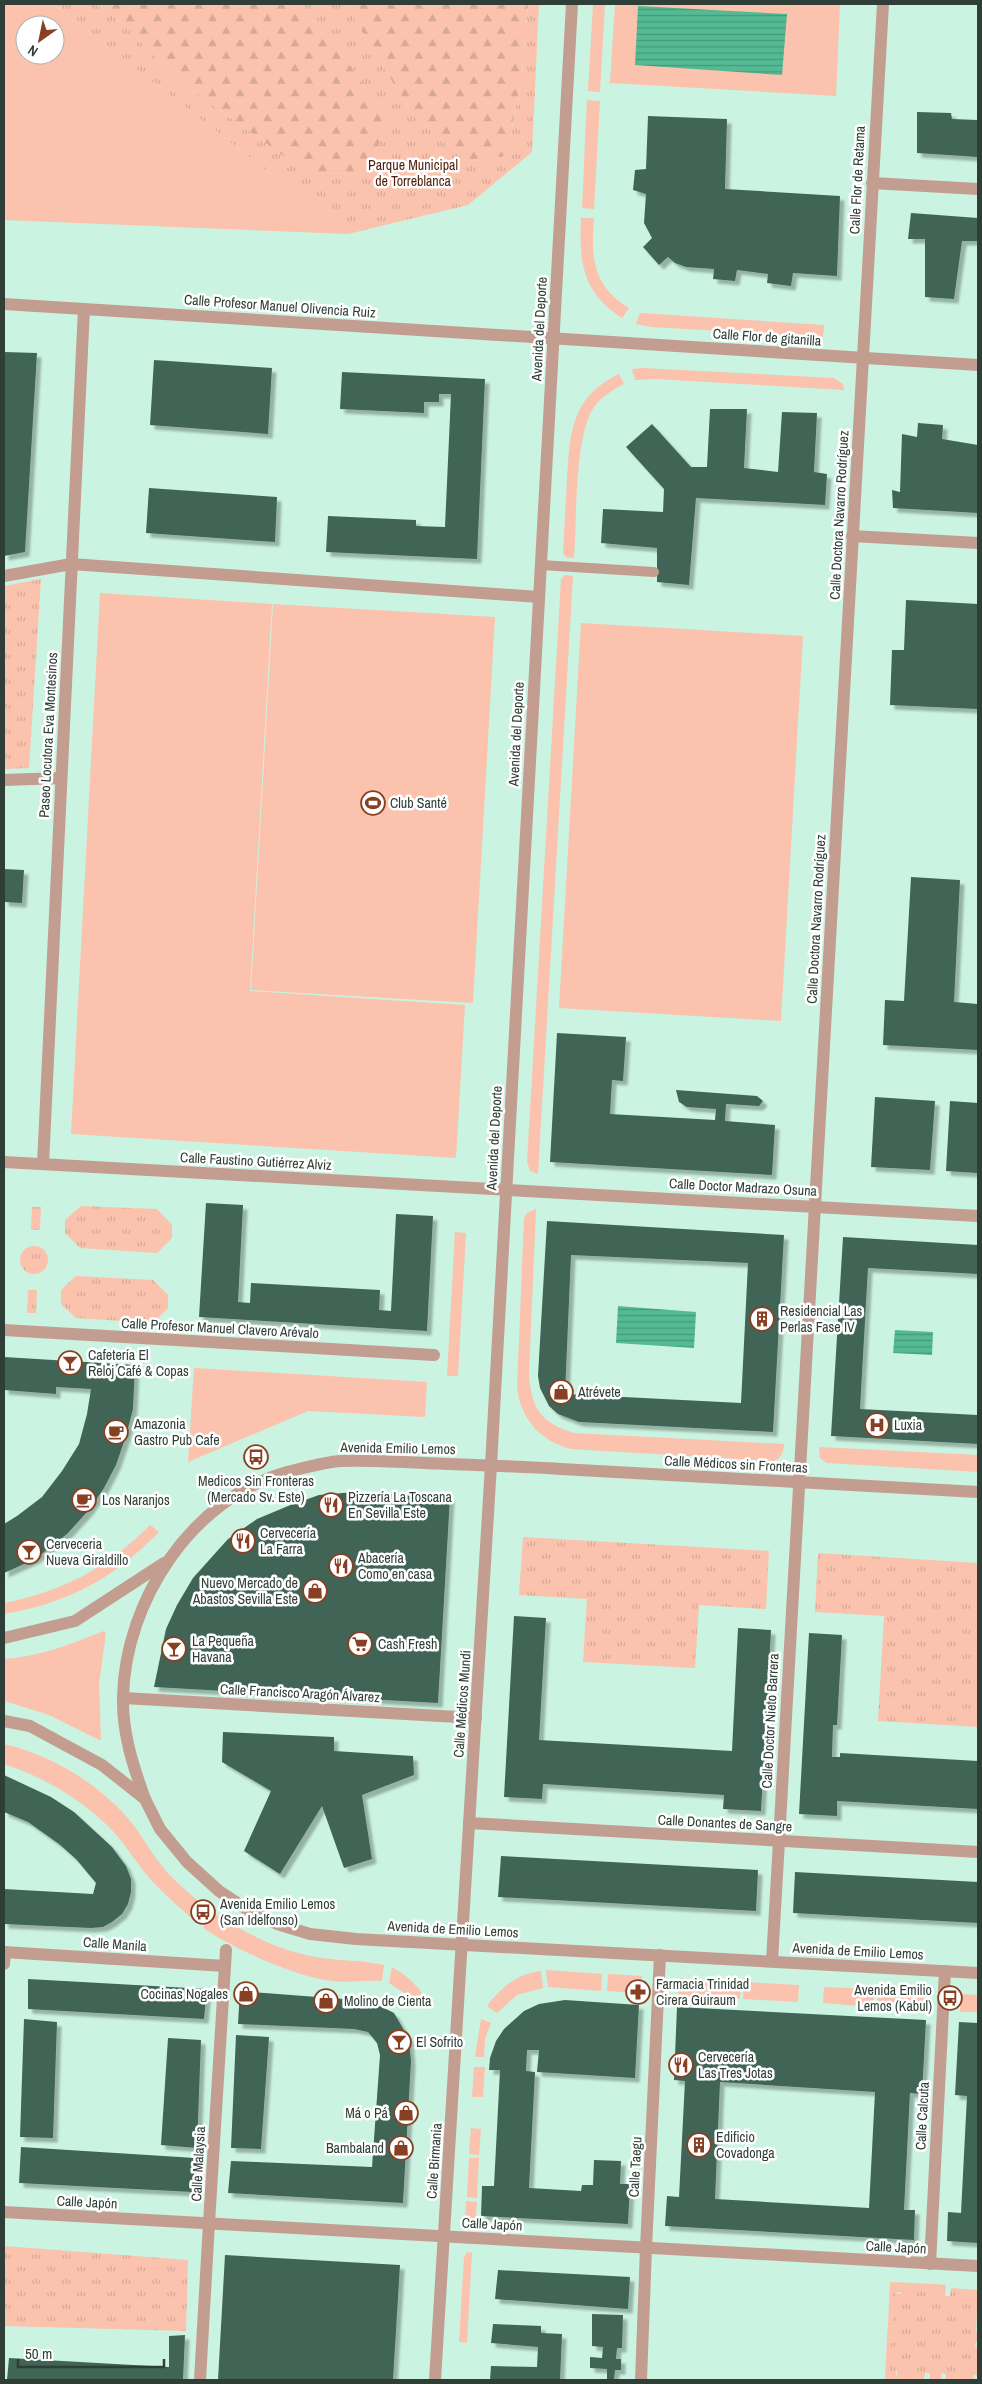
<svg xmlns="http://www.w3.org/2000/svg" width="982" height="2384" font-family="'Archivo Narrow',sans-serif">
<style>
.grass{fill:#fbc2ad;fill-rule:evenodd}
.forest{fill:url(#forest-firs)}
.park{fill:url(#park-tufts)}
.water{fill:url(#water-rules)}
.building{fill:#406556;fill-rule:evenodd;filter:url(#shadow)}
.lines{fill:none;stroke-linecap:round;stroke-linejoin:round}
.service{stroke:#c39d8f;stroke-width:10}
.pedestrian{stroke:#c39d8f;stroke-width:12}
.minor{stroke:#c39d8f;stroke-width:12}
.tertiary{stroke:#c39d8f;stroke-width:12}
.labels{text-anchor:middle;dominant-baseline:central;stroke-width:5;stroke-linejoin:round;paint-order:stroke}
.park-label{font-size:14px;fill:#511d06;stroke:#fff}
.street-label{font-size:14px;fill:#2f3f38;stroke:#fff}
.poi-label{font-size:14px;fill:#2f3f38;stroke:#fff;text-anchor:start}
</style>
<defs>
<pattern id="forest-firs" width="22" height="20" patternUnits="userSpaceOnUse" patternTransform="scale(1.25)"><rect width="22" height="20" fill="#fbc2ad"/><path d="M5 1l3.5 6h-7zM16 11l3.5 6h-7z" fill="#d7a896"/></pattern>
<pattern id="park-tufts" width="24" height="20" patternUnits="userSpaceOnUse" patternTransform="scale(1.25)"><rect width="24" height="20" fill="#fbc2ad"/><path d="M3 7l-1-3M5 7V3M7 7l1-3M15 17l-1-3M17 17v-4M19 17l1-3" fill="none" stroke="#d7a896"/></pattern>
<pattern id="water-rules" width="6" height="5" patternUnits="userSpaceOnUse" patternTransform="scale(1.25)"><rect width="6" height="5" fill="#54ba94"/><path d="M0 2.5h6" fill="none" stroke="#46997a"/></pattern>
<filter id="shadow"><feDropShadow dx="4.5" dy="4.5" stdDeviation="1" flood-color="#0004"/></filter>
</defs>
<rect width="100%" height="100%" fill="#cbf3e1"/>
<g class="grass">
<path d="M4 4H53L348 234 4 220ZM25 25H55V55H25Z"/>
<path d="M593 4H605L600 92 588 91Z"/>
<path d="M615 4H840L836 96 610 83Z"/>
<path d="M587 100 600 101 594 209 582 208Z"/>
<path d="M581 218H594C591 256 592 286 629 308L622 318C582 292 579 262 581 218Z"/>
<path d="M640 313 824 325 823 337 651 327 636 324Z"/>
<path d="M643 368 834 378 843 384 844 390 655 379 635 380 632 369Z"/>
<path d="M619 374 624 384C613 390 602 396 594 407 574 436 577 520 574 558H567L563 554C564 529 566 505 567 480 570 433 571 397 619 374Z"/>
<path d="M565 575 573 576 538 1174 530 1171 527 1162 561 579Z"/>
<path d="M100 593 272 604 250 991 465 1005 456 1158 71 1134Z"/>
<path d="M273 604 495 617 473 1003 251 990Z"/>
<path d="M581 623 803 636 781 1021 559 1008Z"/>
<path d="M536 1209 529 1374C531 1408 541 1423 574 1433L784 1444C783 1453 782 1457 774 1461L571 1449C540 1441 521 1419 517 1388L524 1218 527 1213Z"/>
<path d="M455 1232 466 1233 458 1376H447Z"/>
<path d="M194 1368 427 1382 425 1417 308 1411 188 1462Z"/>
<path d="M819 1447 978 1455V1472L827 1463 820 1458Z"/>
<path d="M150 1525 159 1532C113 1579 68 1603 4 1614V1603C62 1592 109 1567 150 1525Z"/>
<path d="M104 1631 106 1633 99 1684 101 1740H99L49 1715 4 1701V1659C39 1657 71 1644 104 1631Z"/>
<path d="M4 1744C50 1755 93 1780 125 1815 139 1830 147 1847 159 1862 170 1878 186 1890 200 1903L190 1917C175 1903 159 1890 146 1874 133 1858 123 1841 108 1826 78 1797 43 1777 4 1764Z"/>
<path d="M213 1913C246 1933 277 1950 315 1957 338 1961 362 1960 384 1965L382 1981C366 1980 348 1983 332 1981 292 1976 237 1950 203 1928Z"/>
<path d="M392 1967C408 1976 418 1986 428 2002L415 2007 409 1996 389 1983Z"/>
<path d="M546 1970 602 1974 601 1991 548 1987Z"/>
<path d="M541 1971 543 1988 517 1995 497 2013 487 2006C501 1987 517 1974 541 1971Z"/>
<path d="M608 1974 642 1976 640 1993 607 1991Z"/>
<path d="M679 1978 741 1982 740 1999 678 1995Z"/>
<path d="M744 1982 799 1985 798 2002 743 1999Z"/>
<path d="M824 1987 874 1989 873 2007 823 2003Z"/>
<path d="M878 1989 927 1992 926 2009 877 2006Z"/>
<path d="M961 1994 978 1995V2012H960Z"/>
<path d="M481 2019 491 2023 485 2039 484 2057H475Z"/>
<path d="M474 2067H485L483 2097H472Z"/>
<path d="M471 2128 481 2129 479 2155 469 2154Z"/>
<path d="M469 2158H479L477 2198 467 2197Z"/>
<path d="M466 2201 477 2202 475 2226H469L465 2222Z"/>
<path d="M467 2252 472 2253 467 2343 459 2342 464 2257Z"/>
<path d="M890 2282 934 2284V2296L929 2295V2288L894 2293 892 2320 900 2321 899 2327 888 2326Z"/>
<path d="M887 2337 899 2338 898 2343H891L897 2379 921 2380H885Z"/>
</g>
<g class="forest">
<path d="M95 4H303L311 19 349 64 389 122 365 174 307 173 172 76 121 21Z"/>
<path d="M345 4H528L522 74 507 156 467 162 412 114Z"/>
</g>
<g class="park">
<path d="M53 4H95L121 21 172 76 307 173 365 174 389 122 349 64 311 19 303 4H345L412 114 467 162 507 156 522 74 528 4H539L532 152 468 205 348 234Z"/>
<path d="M41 579 29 768 4 769V586Z"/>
<path d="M81 1206 157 1209 172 1225V1238L157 1253 80 1248 65 1233V1220Z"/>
<path d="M32 1207H41L40 1230H31Z"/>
<circle cx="34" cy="1260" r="14"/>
<path d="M76 1276 153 1280 168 1295V1308L153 1323 76 1318 61 1304V1290Z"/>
<path d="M28 1290H37L36 1313H27Z"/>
<path d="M523 1537 769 1551 766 1609 699 1605 695 1668 583 1662 587 1599 519 1595Z"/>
<path d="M818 1553 978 1563V1727L878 1721 884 1616 815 1612Z"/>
<path d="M4 2246 188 2260 186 2331 4 2326Z"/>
<path d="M934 2284 946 2285 945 2296H950L951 2288 978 2290 976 2331H978V2342H976L975 2347H978V2375H974L973 2380H946V2374L941 2373V2380H930V2373H925L924 2380 897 2379V2371H890L891 2343H898L899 2338 887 2337 888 2326 899 2327 900 2322 892 2321 893 2293 901 2294 902 2286 929 2288V2295L934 2296Z"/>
</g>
<g class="water">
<path d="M638 6 787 14 782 75 635 65Z"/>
<path d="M618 1306 696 1312 694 1348 616 1343Z"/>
<path d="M895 1330 933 1332 932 1355 893 1353Z"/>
</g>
<g class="building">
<path d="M917 112 951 113 952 119 978 120V157L917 153Z"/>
<path d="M648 116 727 119 725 189 840 196 837 276 793 273 791 286 767 283 768 274 737 270 735 281 713 279 714 269 686 267 675 263 668 257 659 265 643 247 652 238 644 223 646 194 633 190 635 170 646 169Z"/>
<path d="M911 213 978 218V241H962L954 299 925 297V239H908Z"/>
<path d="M4 352 37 353 25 552 4 556Z"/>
<path d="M154 360 272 368 268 434 150 425Z"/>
<path d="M342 372 485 379 477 559 326 552 328 516 416 520V526L445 527 451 394H439V402H424V413L340 409Z"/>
<path d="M710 409H747L744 468 778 472 782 412 817 413 814 472 827 474 825 505 696 498 689 585 657 582V548L601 543 603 509 663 512 664 489 626 447 652 424 691 467H707Z"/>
<path d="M918 423 943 425 942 439 978 445V513L893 508 892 490 900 492 902 434 917 437Z"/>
<path d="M149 488 277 497 275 542 146 533Z"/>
<path d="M906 600 978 604V709L890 705 892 650H904Z"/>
<path d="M4 869 24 870 22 903 4 902Z"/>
<path d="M911 877 960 880 954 1002 978 1004V1050L883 1045 885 1000 904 1001Z"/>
<path d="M557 1033 626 1037 623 1081 612 1080 610 1114 715 1120 716 1109 687 1107 679 1102 676 1090 757 1096 763 1101 759 1106 726 1104 725 1121 775 1125 772 1175 550 1162Z"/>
<path d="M875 1097 935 1101 930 1170 871 1167Z"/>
<path d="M950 1101 978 1103V1173L946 1171Z"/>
<path d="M206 1203 243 1205 238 1302 250 1303 251 1283 380 1290 379 1310 391 1311 396 1214 433 1216 427 1331 199 1317Z"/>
<path d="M547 1221 784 1235 773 1432 579 1422 558 1414 549 1406 540 1388 538 1376ZM571 1255 748 1263 741 1403 565 1394Z"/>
<path d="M843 1237 978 1245V1274L868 1268 860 1409 978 1415V1444L831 1436Z"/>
<path d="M4 1357 135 1365 133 1409 126 1436 116 1465 104 1488 89 1510 67 1534 35 1559 4 1573V1524L17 1516 42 1497 62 1471 79 1444 87 1414 91 1389 56 1387V1394L4 1390Z"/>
<path d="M355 1492 450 1497 438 1703 154 1687 166 1629 177 1605 193 1578 228 1539 257 1519 288 1506 319 1495Z"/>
<path d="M514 1616 546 1618 539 1740 732 1751 738 1628 771 1630 761 1811 723 1809 724 1795 543 1784 542 1799 504 1797Z"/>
<path d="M809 1633 842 1635 837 1725H833L832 1757H840V1753L978 1761V1809L837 1801V1816L799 1814Z"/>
<path d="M223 1732 334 1737V1751L413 1756 414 1775 362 1795 372 1859 344 1868 322 1806 280 1874 244 1851 271 1791 222 1762Z"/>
<path d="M4 1775 51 1797 74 1812 112 1847 126 1866 131 1879V1892L128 1904 122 1914 112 1922 103 1927 91 1928 4 1924V1889L93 1894 96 1883 76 1859 59 1844 28 1822 4 1812Z"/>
<path d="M501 1856 758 1870 756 1911 498 1897Z"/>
<path d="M795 1872 978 1882V1923L793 1913Z"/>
<path d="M28 1979 207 1989 204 2019 28 2009Z"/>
<path d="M240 1991 370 2001 394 2013 409 2039 411 2061 403 2203 228 2193 231 2161 372 2167 380 2055 377 2043 368 2032 354 2029 238 2024Z"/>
<path d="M565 2000 639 2005 635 2078 537 2072 539 2050H527L526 2071 535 2072 529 2188 581 2191 582 2185H593L594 2160 621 2161 620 2184H630L628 2224 481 2216 482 2186H494L500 2070H489L490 2058 496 2041 504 2029 524 2011 539 2004Z"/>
<path d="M677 2007 926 2020 922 2094 910 2093 904 2210H915L914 2240 665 2226 667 2196 679 2197 685 2081 674 2080ZM720 2082 875 2092 869 2208 715 2199Z"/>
<path d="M24 2019 57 2022 53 2138 20 2137Z"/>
<path d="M959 2022 978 2023V2243L947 2241 948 2212 961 2213 967 2096 955 2095Z"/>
<path d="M236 2035 269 2037 261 2149 231 2148Z"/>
<path d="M168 2038 201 2040 197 2148 161 2145Z"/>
<path d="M21 2147 195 2158 193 2192 19 2183Z"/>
<path d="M225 2255 400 2265 393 2380H218Z"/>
<path d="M498 2270 630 2277 628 2309 495 2299Z"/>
<path d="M592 2314 623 2315 622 2348H617L616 2359H621V2370H615L614 2380H607V2369L590 2368V2357L602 2358 603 2347 592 2346Z"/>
<path d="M493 2324 541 2326V2333L562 2334 560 2380H490L491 2366 537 2367 538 2347 491 2343Z"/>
<path d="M185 2335 183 2380H7L9 2358 169 2367V2336Z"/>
</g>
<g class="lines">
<path class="service" d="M541 565 654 572"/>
<g class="pedestrian">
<path d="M4 576 71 564 539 597"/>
<path d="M4 780 61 778"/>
<path d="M43 1164 84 309"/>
<path d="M4 1330 434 1355"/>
<path d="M123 1698 476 1718"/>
<path d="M4 1952 225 1966"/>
<path d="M772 1961 779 1841"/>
<path d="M4 1964 5 1952"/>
<path d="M209 2223 226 1950"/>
<path d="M646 2248 660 1955"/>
<path d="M930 2264 945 1971"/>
</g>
<g class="minor">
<path d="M872 183 978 189"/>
<path d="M852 536 978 543"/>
<path d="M4 1162 978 1216"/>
<path d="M469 1823 978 1852"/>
<path d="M779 1841 883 4"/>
<path d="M4 2212 978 2266"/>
<path d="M200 2380 209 2223"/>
<path d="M641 2380 646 2248"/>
</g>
<g class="tertiary">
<path d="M4 304 978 365"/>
<path d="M4 1638 75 1621 164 1563"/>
<path d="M4 1721 30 1726 102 1765 145 1799 160 1829 187 1862 219 1891 245 1908 277 1924 310 1934 356 1939 978 1973"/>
<path d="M145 1799C133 1766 122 1732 123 1697 125 1601 192 1498 287 1472 304 1468 324 1462 341 1461 368 1460 396 1462 424 1463 469 1465 515 1466 561 1469 700 1477 839 1484 978 1492"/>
<path d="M435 2380 491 1465 572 4"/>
</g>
</g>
<defs>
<g id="stadium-ring" transform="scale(1.25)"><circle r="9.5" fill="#fff" stroke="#894022" stroke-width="1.5"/><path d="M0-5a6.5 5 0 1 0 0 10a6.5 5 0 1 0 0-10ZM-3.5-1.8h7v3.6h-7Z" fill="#894022"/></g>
<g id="building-ring" transform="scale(1.25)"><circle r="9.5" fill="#fff" stroke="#894022" stroke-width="1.5"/><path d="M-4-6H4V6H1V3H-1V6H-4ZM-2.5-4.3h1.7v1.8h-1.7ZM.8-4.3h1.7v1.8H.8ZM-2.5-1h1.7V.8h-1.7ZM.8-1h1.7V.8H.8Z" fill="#894022"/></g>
<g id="bar-ring" transform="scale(1.25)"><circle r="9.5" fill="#fff" stroke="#894022" stroke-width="1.5"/><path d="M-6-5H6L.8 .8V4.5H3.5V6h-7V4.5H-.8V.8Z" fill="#894022"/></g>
<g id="shop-ring" transform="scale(1.25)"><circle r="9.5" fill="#fff" stroke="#894022" stroke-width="1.5"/><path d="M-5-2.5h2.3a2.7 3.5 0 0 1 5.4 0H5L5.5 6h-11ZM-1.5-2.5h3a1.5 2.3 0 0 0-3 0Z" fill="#894022"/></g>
<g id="hospital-ring" transform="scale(1.25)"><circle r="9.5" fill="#fff" stroke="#894022" stroke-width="1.5"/><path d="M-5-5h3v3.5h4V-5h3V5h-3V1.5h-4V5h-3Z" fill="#894022"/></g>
<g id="cafe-ring" transform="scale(1.25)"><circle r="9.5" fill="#fff" stroke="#894022" stroke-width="1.5"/><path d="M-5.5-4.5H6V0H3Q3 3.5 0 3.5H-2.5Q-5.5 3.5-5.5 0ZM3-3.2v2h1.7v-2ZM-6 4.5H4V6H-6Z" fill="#894022"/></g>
<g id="bus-ring" transform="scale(1.25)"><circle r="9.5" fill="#fff" stroke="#894022" stroke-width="1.5"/><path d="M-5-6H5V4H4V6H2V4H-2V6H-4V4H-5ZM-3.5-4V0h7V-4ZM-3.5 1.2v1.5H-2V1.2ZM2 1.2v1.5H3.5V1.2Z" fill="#894022"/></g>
<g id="restaurant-ring" transform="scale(1.25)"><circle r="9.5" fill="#fff" stroke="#894022" stroke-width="1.5"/><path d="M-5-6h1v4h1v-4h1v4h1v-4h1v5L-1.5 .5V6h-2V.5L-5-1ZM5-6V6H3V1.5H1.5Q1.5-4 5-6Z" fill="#894022"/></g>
<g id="supermarket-ring" transform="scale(1.25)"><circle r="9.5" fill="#fff" stroke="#894022" stroke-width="1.5"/><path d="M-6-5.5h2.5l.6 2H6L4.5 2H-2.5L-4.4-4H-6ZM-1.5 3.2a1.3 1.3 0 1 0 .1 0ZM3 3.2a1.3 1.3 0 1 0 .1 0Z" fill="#894022"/></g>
<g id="pharmacy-ring" transform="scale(1.25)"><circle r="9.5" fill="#fff" stroke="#894022" stroke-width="1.5"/><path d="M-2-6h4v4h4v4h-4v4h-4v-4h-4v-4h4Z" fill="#894022"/></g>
</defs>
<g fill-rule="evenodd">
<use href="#stadium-ring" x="373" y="803"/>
<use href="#building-ring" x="762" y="1319"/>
<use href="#bar-ring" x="70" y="1363"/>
<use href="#shop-ring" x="561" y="1392"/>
<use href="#hospital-ring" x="877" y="1425"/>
<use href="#cafe-ring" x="116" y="1432"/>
<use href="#bus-ring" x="256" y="1457"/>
<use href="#cafe-ring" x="84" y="1500"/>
<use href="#restaurant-ring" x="331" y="1505"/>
<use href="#restaurant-ring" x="243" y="1541"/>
<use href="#bar-ring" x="29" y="1552"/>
<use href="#restaurant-ring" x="341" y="1566"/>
<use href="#shop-ring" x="315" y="1591"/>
<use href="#supermarket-ring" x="360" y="1644"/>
<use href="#bar-ring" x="174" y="1649"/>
<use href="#bus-ring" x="203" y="1912"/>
<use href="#pharmacy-ring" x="638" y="1992"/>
<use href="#shop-ring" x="246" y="1994"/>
<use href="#bus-ring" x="950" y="1998"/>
<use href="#shop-ring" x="326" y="2001"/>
<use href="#bar-ring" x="399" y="2042"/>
<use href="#restaurant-ring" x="681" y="2065"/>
<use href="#shop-ring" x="406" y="2113"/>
<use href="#building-ring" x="699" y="2145"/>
<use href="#shop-ring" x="401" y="2148"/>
</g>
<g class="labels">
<g class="park-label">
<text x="413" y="165">Parque Municipal<tspan x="413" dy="16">de Torreblanca</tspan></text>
</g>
<g class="street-label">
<text transform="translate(857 180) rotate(-87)">Calle Flor de Retama</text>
<text transform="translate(280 306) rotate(4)">Calle Profesor Manuel Olivencia Ruiz</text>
<text transform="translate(539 329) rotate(-87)">Avenida del Deporte</text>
<text transform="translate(767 337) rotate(4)">Calle Flor de gitanilla</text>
<text transform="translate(839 515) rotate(-87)">Calle Doctora Navarro Rodríguez</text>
<text transform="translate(516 734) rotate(-87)">Avenida del Deporte</text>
<text transform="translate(48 735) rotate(-87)">Paseo Locutora Eva Montesinos</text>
<text transform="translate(816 919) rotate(-87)">Calle Doctora Navarro Rodríguez</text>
<text transform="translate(494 1138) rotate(-87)">Avenida del Deporte</text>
<text transform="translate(256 1161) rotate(3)">Calle Faustino Gutiérrez Alviz</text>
<text transform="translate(743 1187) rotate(3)">Calle Doctor Madrazo Osuna</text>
<text transform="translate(220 1328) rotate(3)">Calle Profesor Manuel Clavero Arévalo</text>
<text transform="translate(398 1448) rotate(1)">Avenida Emilio Lemos</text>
<text transform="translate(736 1464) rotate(3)">Calle Médicos sin Fronteras</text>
<text transform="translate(300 1693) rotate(3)">Calle Francisco Aragón Álvarez</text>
<text transform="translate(462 1704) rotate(-86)">Calle Médicos Mundi</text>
<text transform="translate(770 1721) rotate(-87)">Calle Doctor Nieto Barrera</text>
<text transform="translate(725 1823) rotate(3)">Calle Donantes de Sangre</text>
<text transform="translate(453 1929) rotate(3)">Avenida de Emilio Lemos</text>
<text transform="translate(115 1944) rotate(4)">Calle Manila</text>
<text transform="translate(858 1951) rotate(3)">Avenida de Emilio Lemos</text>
<text transform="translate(922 2116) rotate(-87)">Calle Calcuta</text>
<text transform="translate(434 2161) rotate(-86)">Calle Birmania</text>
<text transform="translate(198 2164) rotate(-87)">Calle Malaysia</text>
<text transform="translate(635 2167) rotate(-87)">Calle Taegu</text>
<text transform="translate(87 2202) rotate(3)">Calle Japón</text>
<text transform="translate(492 2224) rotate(3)">Calle Japón</text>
<text transform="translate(896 2247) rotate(3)">Calle Japón</text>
</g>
<g class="poi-label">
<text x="390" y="803">Club Santé</text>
<text x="780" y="1311">Residencial Las<tspan x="780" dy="16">Perlas Fase IV</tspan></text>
<text x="88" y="1355">Cafetería El<tspan x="88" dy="16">Reloj Café &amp; Copas</tspan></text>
<text x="578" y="1392">Atrévete</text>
<text x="134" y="1424">Amazonia<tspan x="134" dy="16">Gastro Pub Cafe</tspan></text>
<text x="894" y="1425">Luxia</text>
<text x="256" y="1481" text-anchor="middle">Medicos Sin Fronteras<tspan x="256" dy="16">(Mercado Sv. Este)</tspan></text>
<text x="348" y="1497">Pizzería La Toscana<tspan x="348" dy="16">En Sevilla Este</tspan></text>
<text x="102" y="1500">Los Naranjos</text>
<text x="260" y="1533">Cervecería<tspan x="260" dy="16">La Farra</tspan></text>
<text x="46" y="1544">Cerveceria<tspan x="46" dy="16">Nueva Giraldillo</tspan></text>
<text x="358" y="1558">Abacería<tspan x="358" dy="16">Como en casa</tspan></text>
<text x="298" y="1583" text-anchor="end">Nuevo Mercado de<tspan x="298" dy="16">Abastos Sevilla Este</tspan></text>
<text x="192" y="1641">La Pequeña<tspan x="192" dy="16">Havana</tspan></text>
<text x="378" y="1644">Cash Fresh</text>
<text x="220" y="1904">Avenida Emilio Lemos<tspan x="220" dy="16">(San Idelfonso)</tspan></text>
<text x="656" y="1984">Farmacia Trinidad<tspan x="656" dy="16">Cirera Guiraum</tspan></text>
<text x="932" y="1990" text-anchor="end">Avenida Emilio<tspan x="932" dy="16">Lemos (Kabul)</tspan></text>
<text x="228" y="1994" text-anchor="end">Cocinas Nogales</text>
<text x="344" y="2001">Molino de Cienta</text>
<text x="416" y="2042">El Sofrito</text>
<text x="698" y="2057">Cervecería<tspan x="698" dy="16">Las Tres Jotas</tspan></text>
<text x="388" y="2113" text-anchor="end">Má o Pá</text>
<text x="716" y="2137">Edificio<tspan x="716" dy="16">Covadonga</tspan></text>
<text x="384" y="2148" text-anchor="end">Bambaland</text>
</g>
</g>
<rect width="982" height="2384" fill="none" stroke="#2f3f38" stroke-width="10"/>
<g transform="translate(40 40) rotate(213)"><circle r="24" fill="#ffffff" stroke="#acb2af"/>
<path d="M0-4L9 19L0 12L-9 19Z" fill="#894022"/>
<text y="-8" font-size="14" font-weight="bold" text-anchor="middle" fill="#2f3f38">N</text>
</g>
<path d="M18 2359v8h146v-8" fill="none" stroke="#2f3f38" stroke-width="2.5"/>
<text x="25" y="2359" font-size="15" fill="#2f3f38" stroke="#ffffff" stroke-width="4" paint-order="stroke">50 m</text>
</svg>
